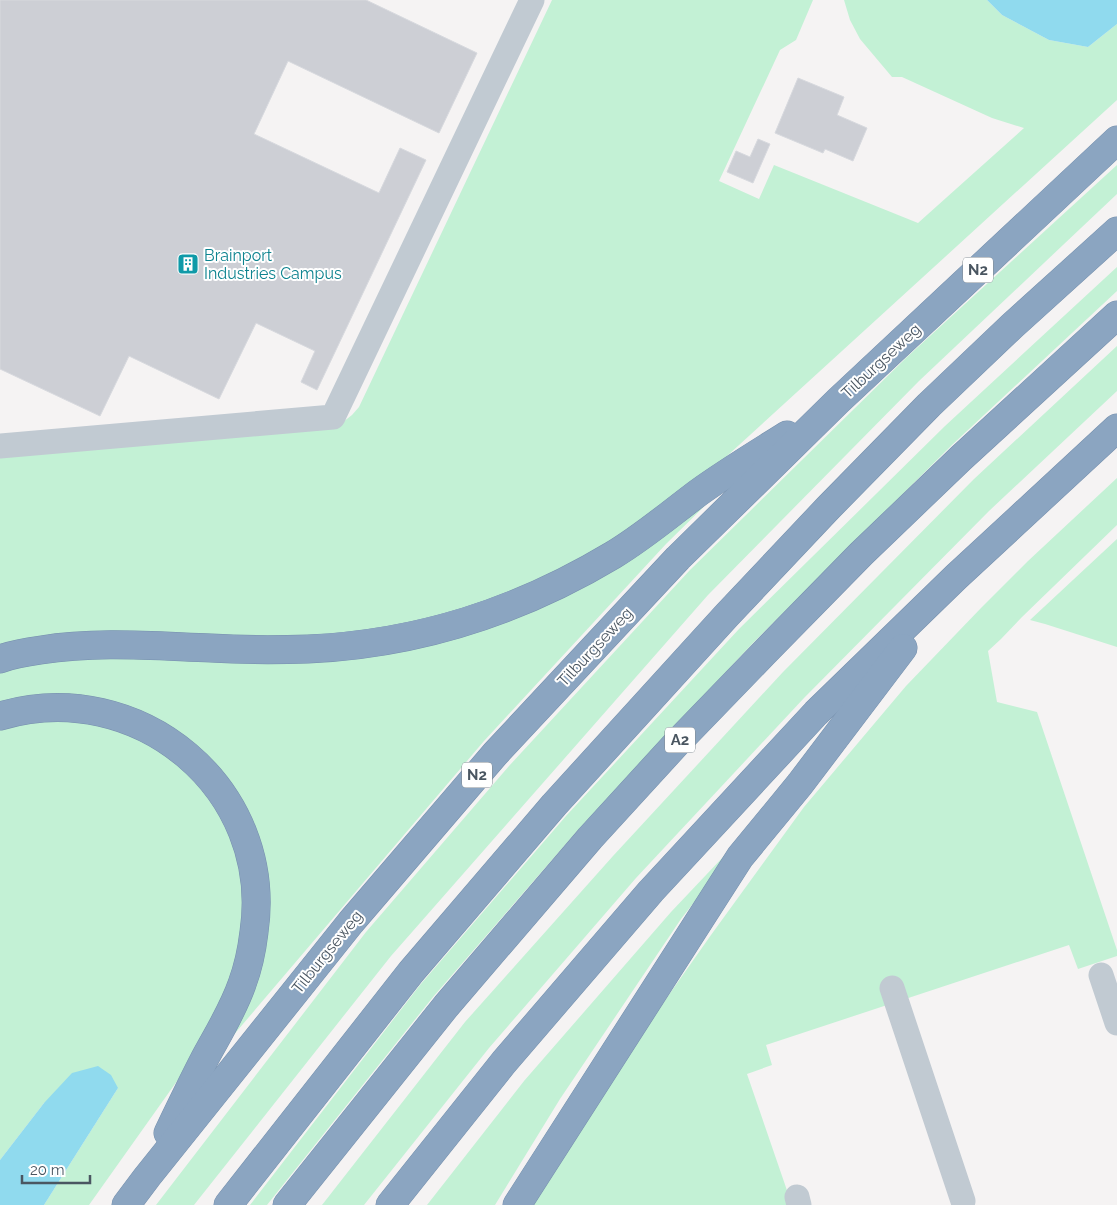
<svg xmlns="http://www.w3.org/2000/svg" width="1117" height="1205" font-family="Raleway,sans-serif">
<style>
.green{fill:#c3f1d5}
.water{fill:#90daee}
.building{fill:#cdcfd5;stroke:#d7d9de}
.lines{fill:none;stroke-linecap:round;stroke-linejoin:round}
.highway-casing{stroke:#7690ad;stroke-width:29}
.minor{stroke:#c1cad2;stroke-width:25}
.highway{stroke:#8ba5c1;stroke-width:28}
.labels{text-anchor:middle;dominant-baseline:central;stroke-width:4;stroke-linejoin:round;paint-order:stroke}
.shield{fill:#fff;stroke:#808990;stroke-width:1}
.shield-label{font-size:15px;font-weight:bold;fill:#4a5661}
.culture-label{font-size:16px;fill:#0d838f;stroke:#fff;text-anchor:start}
.street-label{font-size:16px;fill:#4a5661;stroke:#fff}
</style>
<rect width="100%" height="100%" fill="#f5f3f3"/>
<g class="green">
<path d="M552 0H813L796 40 780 50 719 181 759 199 774 165 918 223 1024 128 992 118 902 77H892L860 39 850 20 844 0H987L1002 15 1049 40 1088 47 1117 24V100L693 487 649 522 505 600 390 633 0 647V458L343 422 352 415 359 407Z"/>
<path d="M1117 165V194L919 381 708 595 391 956 194 1205H156L366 932 509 766 690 570 907 357Z"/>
<path d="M1117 267V291L953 444 753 643 578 830 433 997 267 1205H250L420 985 566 816 739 629 945 426Z"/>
<path d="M1117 346V391L989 511 804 698 636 878 489 1048 364 1205H322L465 1022 613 856 783 672 974 479Z"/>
<path d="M1117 478V525L1022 617 1001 639 988 651 997 702 1037 712 1117 950V956L1078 969 1069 945 766 1045 772 1065 747 1074 792 1205H528L585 1114 711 935 804 807 906 686 981 608 1028 561Z"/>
<path d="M730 481 666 544 484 741 220 1051 257 848 146 720 0 705V672L12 666 120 654 242 659 513 616Z"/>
<path d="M1117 539V647L1045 624 1030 620Z"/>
<path d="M74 717 162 747 226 816 248 904 234 980 204 1043 89 1205H44L118 1088 44 1103 0 1160V726Z"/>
<path d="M759 819 681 919 560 1099 495 1205H427L524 1081 671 912Z"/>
</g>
<g class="water">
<path d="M987 0H1117V24L1088 47 1049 40 1002 15Z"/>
<path d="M98 1066 111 1075 118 1088 44 1205H0V1160L44 1103 72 1073Z"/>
</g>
<g class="building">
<path d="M0 0H366L477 53 439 133 288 61 254 134 379 193 400 148 426 160 317 390 301 382 315 351 256 323 219 399 129 356 100 416 0 369Z"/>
<path d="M798 78 844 97 837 115 867 128 853 161 825 149 823 153 775 133Z"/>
<path d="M758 139 770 144 753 183 727 172 736 151 750 157Z"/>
</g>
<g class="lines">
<g class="highway-casing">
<g id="highway">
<path d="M0 659C13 654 27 652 41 650 97 641 154 646 211 648 243 650 276 650 308 649 419 644 518 612 613 555 643 537 670 514 698 493 727 472 757 454 787 435"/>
<path d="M0 716C138 675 275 789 254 932 252 949 248 968 242 984 233 1010 218 1034 205 1058 192 1083 180 1108 168 1133"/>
<path d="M126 1205 147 1177 351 922 495 754 678 558 838 401 1117 140"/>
<path d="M228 1205 411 972 554 805 727 615 828 508 929 405 1012 326 1117 231"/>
<path d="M287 1205 446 1006 590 838 676 744 764 653 861 554 961 458 1117 315"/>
<path d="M390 1205 504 1062 651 891 816 713 956 577 1117 428"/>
<path d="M517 1205 740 857 800 784 903 648"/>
</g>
</g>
<g class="minor">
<path d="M0 446 333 417 532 0"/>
<path d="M1101 975 1117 1023"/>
<path d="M892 988 963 1201"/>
<path d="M797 1197 799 1205"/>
</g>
<use href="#highway" class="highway"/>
</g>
<defs>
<g id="building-square" transform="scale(1.125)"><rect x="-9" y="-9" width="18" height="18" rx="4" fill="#0f9aa8" stroke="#fff"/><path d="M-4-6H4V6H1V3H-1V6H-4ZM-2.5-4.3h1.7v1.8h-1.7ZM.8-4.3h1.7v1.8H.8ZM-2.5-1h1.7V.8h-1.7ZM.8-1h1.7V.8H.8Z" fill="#fff"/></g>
</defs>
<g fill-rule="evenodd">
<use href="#building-square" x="188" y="264"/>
</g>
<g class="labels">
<g class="shield">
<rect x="963" y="257.5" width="30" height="25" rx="4"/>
<rect x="665" y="727.5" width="30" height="25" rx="4"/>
<rect x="462" y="762.5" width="30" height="25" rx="4"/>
</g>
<g class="shield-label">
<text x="978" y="270">N2</text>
<text x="680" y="740">A2</text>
<text x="477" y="775">N2</text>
</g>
<g class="culture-label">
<text x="204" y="255">Brainport<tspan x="204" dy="18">Industries Campus</tspan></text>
</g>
<g class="street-label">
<text transform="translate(881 361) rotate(-43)">Tilburgseweg</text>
<text transform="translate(595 647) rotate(-47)">Tilburgseweg</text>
<text transform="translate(327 952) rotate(-51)">Tilburgseweg</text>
</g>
</g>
<path d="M22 1175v8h68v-8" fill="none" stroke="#4a5661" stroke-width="2.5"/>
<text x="30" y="1175" font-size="15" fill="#4a5661" stroke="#ffffff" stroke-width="4" paint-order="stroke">20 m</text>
</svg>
